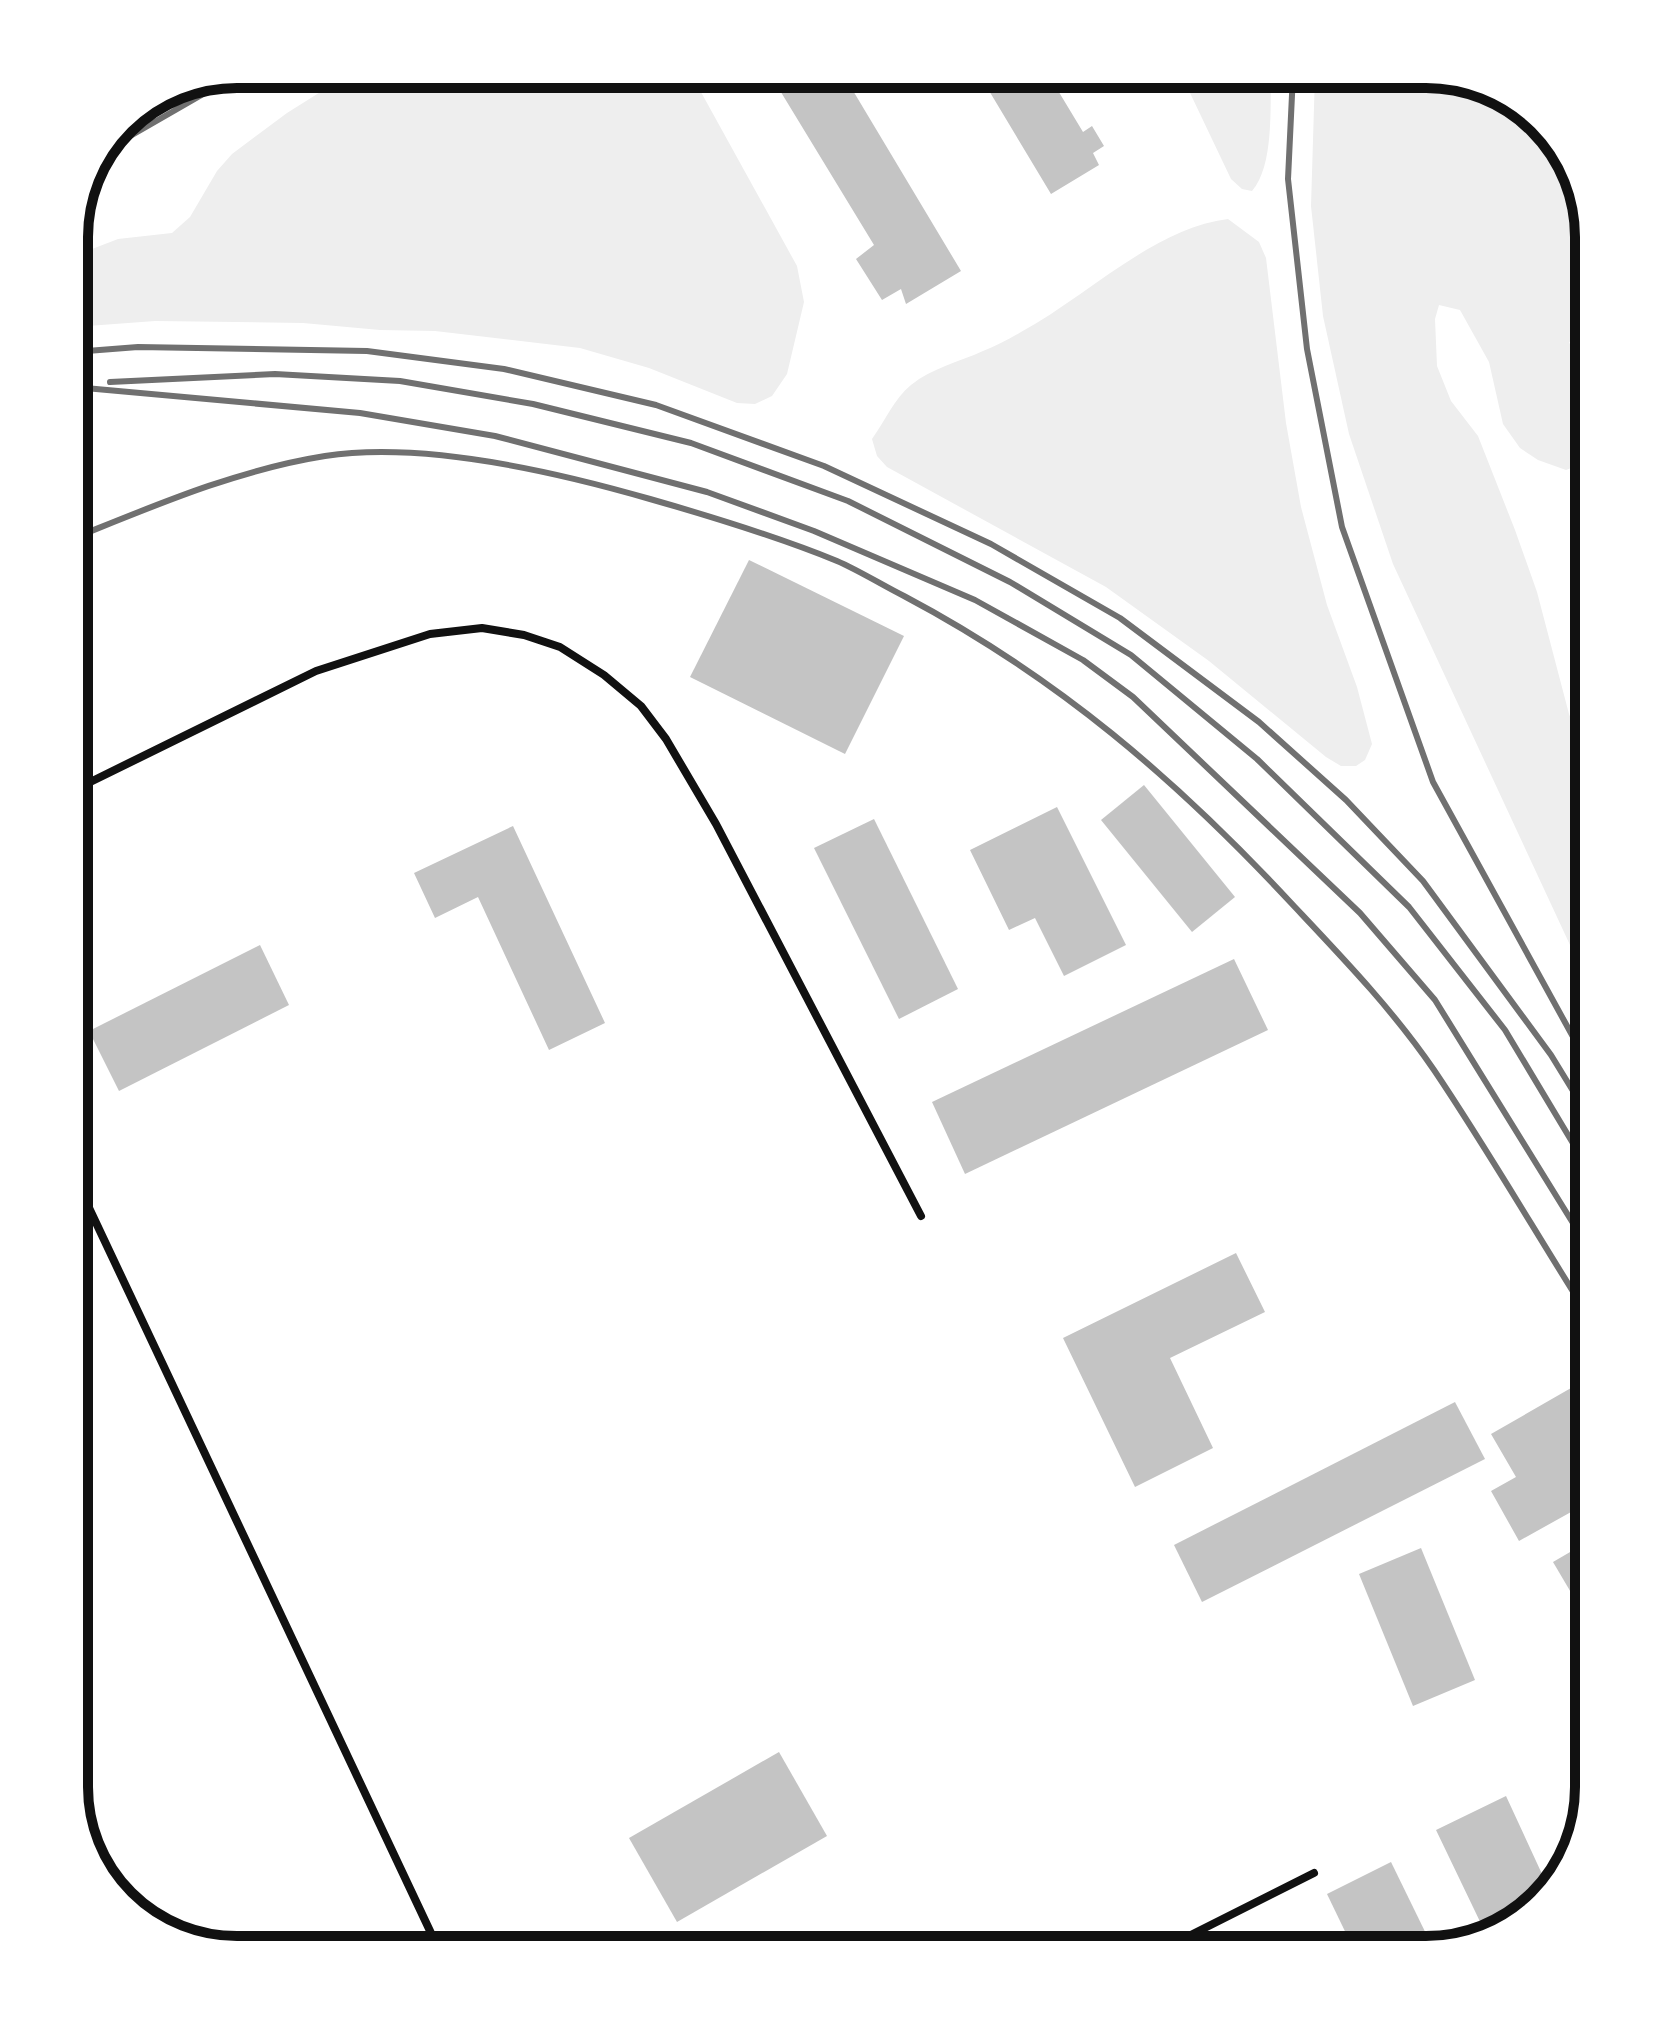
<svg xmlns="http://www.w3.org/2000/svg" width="1663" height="2024" font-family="'IBM Plex Sans',sans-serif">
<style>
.green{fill:#eee}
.building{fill:#c4c4c4}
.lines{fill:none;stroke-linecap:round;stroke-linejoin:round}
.minor{stroke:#111;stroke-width:8}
.rail{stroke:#707070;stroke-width:6}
.rim{fill:none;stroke:#111;stroke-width:10}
</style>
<rect width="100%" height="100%" fill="#fff"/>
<g class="green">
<path d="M349 74H691L797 266 804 302 787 374 772 396 755 404 737 403 649 368 580 348 435 331 380 330 303 323 155 321 74 327V256L118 239 172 233 190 217 217 171 232 154 287 113Z"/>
<path d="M1181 74H1271C1270 108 1274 166 1252 191L1242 189 1231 179Z"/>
<path d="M1315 74H1436L1507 96 1561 146 1589 236V337L1586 335 1569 342 1589 391V461L1566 470 1538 460 1520 448 1503 424 1489 362 1460 310 1439 305 1435 319 1437 366 1451 401 1478 436 1515 530 1537 592 1569 714 1589 765V964L1570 945 1393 564 1349 434 1323 316 1311 206Z"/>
<path d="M1228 219 1259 242 1266 258 1286 423 1301 507 1327 605 1357 687 1372 744 1365 760 1356 766H1341L1326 757 1209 661 1106 587 887 467 877 456 872 439C885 421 894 399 911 385 932 368 959 362 983 351 996 346 1009 339 1021 332 1086 297 1154 228 1228 219Z"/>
</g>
<g class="building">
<path d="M791 74H843L961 271 906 304 901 289 882 300 856 259 874 245 776 84Z"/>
<path d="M979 74H1048L1083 132 1092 126 1104 146 1093 153 1099 165 1051 194Z"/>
<path d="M749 560 904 636 845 754 690 677Z"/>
<path d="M1144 785 1235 897 1192 932 1101 820Z"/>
<path d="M1057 807 1126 945 1064 976 1035 918 1009 930 970 850Z"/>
<path d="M874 819 958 989 899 1019 814 848Z"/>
<path d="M513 826 605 1023 549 1050 478 897 435 918 414 873Z"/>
<path d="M260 945 289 1005 119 1091 89 1031Z"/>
<path d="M1234 959 1268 1030 965 1174 932 1102Z"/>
<path d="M1236 1253 1265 1312 1170 1358 1213 1448 1135 1487 1063 1338Z"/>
<path d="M1571 1388 1589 1421V1502L1519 1541 1491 1491 1516 1477 1491 1434Z"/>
<path d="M1455 1402 1485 1459 1202 1602 1174 1545Z"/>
<path d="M1589 1541V1623L1553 1562Z"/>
<path d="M1421 1548 1475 1680 1413 1706 1359 1574Z"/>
<path d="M779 1752 827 1836 677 1922 629 1838Z"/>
<path d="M1506 1796 1542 1874 1566 1866 1517 1922 1485 1932 1436 1830Z"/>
<path d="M1391 1862 1433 1948 1354 1950 1327 1894Z"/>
</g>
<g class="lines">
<g class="minor">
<path d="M74 790 316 671 430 634 482 628 524 635 560 647 604 675 641 706 666 739 716 824 921 1216"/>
<path d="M74 1176 439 1950"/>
<path d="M1161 1950 1314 1873"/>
</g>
<g class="rail">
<path d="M1293 74 1288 179 1307 349 1342 527 1433 782 1589 1066"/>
<path d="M99 154 238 74"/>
<path d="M74 352 138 347 367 351 504 369 656 405 824 466 991 544 1120 618 1259 722 1346 800 1423 881 1551 1055 1589 1117"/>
<path d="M110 382 275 374 400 381 533 404 691 443 848 501 1010 582 1131 655 1257 759 1409 907 1505 1030 1589 1170"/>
<path d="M74 387 360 413 495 436 707 492 814 531 975 600 1083 660 1133 697 1360 913 1435 1000 1589 1249"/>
<path d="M74 538C156 505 237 470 325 456 424 441 553 471 650 499 713 517 776 536 837 561 860 571 882 585 904 596 1057 677 1176 779 1293 905 1342 957 1393 1010 1434 1070 1488 1150 1537 1235 1589 1317"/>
</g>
</g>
<path d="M0 0H1663V2024H0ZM237 88H1426A149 149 0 0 1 1575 237V1787A149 149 0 0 1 1426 1936H237A149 149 0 0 1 88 1787V237A149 149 0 0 1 237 88Z" fill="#fff" fill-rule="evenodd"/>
<path class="rim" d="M237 88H1426A149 149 0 0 1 1575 237V1787A149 149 0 0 1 1426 1936H237A149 149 0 0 1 88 1787V237A149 149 0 0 1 237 88Z"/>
</svg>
